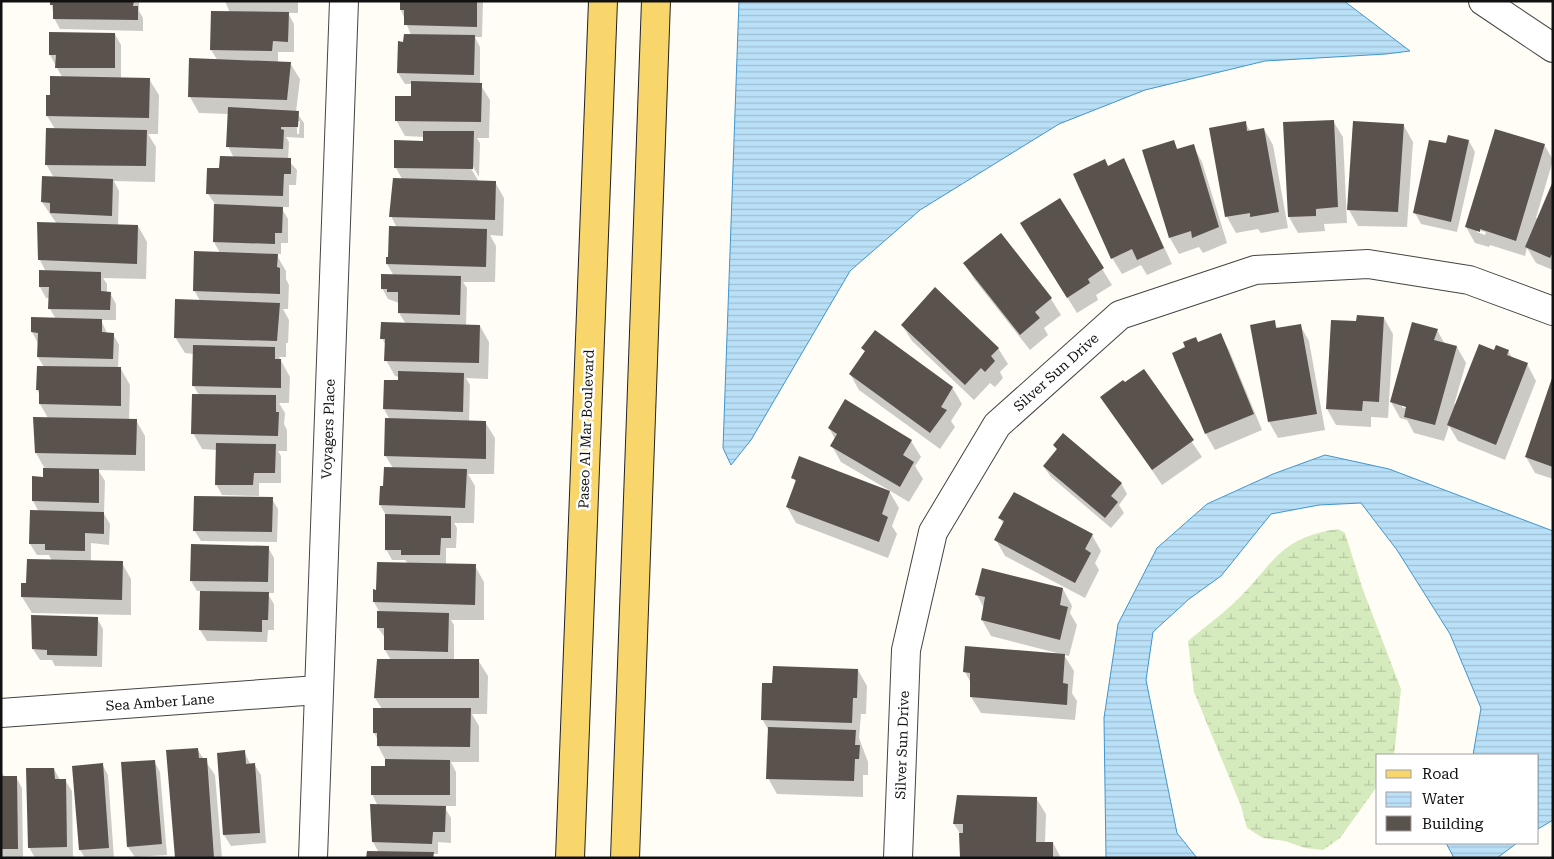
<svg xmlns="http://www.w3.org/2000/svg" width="1554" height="859" font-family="'Roboto Serif',serif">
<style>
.wetland{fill:url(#wetland-marsh)}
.water{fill:url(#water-rules);stroke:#3f96cf}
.shadow{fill:#0003;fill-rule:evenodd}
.building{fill:#5a524d}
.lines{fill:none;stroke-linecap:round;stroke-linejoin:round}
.minor-casing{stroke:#444;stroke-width:30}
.major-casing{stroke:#222;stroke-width:30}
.minor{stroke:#fff;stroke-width:28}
.major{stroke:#f9d66b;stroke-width:28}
.labels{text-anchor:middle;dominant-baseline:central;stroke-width:5;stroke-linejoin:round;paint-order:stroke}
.street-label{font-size:14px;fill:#111;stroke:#fff}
</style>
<defs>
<pattern id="wetland-marsh" width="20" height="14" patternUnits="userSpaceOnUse" patternTransform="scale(1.25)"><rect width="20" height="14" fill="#d5ebbd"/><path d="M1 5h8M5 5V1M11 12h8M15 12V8" fill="none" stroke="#b6c8a1"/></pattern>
<pattern id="water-rules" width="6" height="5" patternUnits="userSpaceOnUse" patternTransform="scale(1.25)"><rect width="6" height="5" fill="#b9e0f7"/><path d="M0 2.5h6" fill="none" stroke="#9ebfd3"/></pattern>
</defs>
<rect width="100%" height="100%" fill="#fffdf5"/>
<path class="wetland" d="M1338 529 1345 533 1363 590 1401 689 1394 755H1378V785L1340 838 1323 850 1305 848 1285 841 1263 838 1247 828 1241 806 1194 692 1188 641C1203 628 1220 616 1235 602 1274 564 1278 538 1338 529Z"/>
<g class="water">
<path d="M739 1H1344L1410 51 1386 54 1265 61 1145 90 1059 124 920 210 850 271 751 440 731 465 723 448Z"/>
<path d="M1325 455 1389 469 1553 531V820L1538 829V755H1473L1481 708 1450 634 1397 550 1361 503 1319 505 1271 514 1221 576 1189 599 1153 632 1146 680 1177 833 1197 858H1106L1104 718 1118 624 1157 548 1207 504 1273 474Z"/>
<path d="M1446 843H1517L1497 858H1454Z"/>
</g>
<g class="shadow">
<path d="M51 1H139V11L143 18V31L60 29 54 18Z"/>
<path d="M225 1H298V13H288L294 24V52H278V63H290L300 79 296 112 304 123V138L286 137 289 142 288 160 297 170 296 185H289V207H281L288 219V243H281V254H276L286 271V279L289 285 288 309H283L289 320 288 343H286V357H279L290 377 289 403H279L285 413 284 424 287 430V451H278L281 456V483H259V496L222 495 216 484 217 450 202 449 193 433 199 395 193 385 194 354 185 353 175 337 200 301 194 290 220 253 214 242 215 204 208 194 220 170 234 158 228 146 229 114 199 113 190 97 218 61 211 50 230 13ZM297 121H300L299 134H297Z"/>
<path d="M401 1 483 2 482 37H475L480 47V84L490 100 489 138H477L480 143 479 177 471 163 469 165 479 182H495L504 198 503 236 490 235 496 246 495 282H463L467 288 466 326H480L489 342 488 379 466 378 470 385 469 422H485L495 438 494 474H468L475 486 474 523H454L457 528 456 548H446V565L475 566 484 582V620H451L454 625V660H478L488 676 487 714H472L479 726V762H451L456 772V806H444L451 818V843L438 842V854H433L435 858H368L379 853 373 842 378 806 372 794 386 767V761L378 746V740L374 733 382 709 375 698 391 660 385 650 386 639 378 628 380 613 374 602 377 591 408 564 405 560H392L386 549V515L380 505 381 487H385L393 468 385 455 390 420 384 409 399 381V377L395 376 386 360V346L382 338 406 324 399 313V303L388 299 382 288 394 276 387 264 397 228 391 216 402 179 396 168V142H424L425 137 405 136 396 120 412 97V84H405L398 73 399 43H405L411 35 401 10Z"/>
<path d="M115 34 121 45V78L149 79 159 95 158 134H148L156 147 155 182 114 181 119 191 118 226H138L147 242 146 279 103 278 107 284V293H110L116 304V320H101L107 333 113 334 119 345 118 369H121L130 385 129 420H136L145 436V471L98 470 105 481 104 514 110 524 109 545 91 543V562L122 563 131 579V615L32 613 22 597 23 584H27L52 561 49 555H37L30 544 39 512 33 501 44 478 45 469 36 453 48 418 40 404V395L37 390 44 367 38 357V343L32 332 56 319 50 309V298H46L40 287 46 272 40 260 57 224 42 202 54 178 46 164 55 129 47 116 51 96 62 77 50 55Z"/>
<path d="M1333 121 1343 137 1347 223 1324 224 1325 231 1298 233 1289 217Z"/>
<path d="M1245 122 1250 131 1264 129 1273 145 1288 228 1261 233 1258 229 1236 233 1227 217 1210 129Z"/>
<path d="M1404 126 1413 142 1407 227 1358 226 1349 210Z"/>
<path d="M1496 130 1545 146 1553 160 1536 218 1538 219 1553 184V270L1536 263 1527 248 1525 256 1490 245 1489 247 1475 243 1466 227ZM1477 230 1486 232 1485 235 1477 232Z"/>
<path d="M1469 141 1475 152 1457 232 1421 224 1415 213 1447 145Z"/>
<path d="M1173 142 1178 150 1193 146 1202 162 1227 243 1203 253 1199 247 1179 254 1170 238Z"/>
<path d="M1123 160 1172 264 1147 275 1141 265 1122 274 1112 258 1108 167Z"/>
<path d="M1059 199 1112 285 1096 295 1098 300 1077 313 1031 239Z"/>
<path d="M1001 235 1051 299 1061 315 1044 328 1048 335 1030 350 974 279 965 263Z"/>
<path d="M1384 318 1393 334 1388 418 1371 417V427L1336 425 1327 409 1357 322Z"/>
<path d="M1274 322 1278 329 1300 325 1309 341 1325 430 1278 438 1269 422 1252 326Z"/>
<path d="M902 325 998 348 1008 364 1000 372 1003 378 995 387 990 383 974 400 912 341Z"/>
<path d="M1437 330 1445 344 1457 347 1466 363 1454 405 1508 351 1513 359 1527 364 1536 381 1505 460 1458 441 1449 426 1444 441 1414 433 1407 420 1400 418 1391 402ZM1402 404 1412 410 1402 407Z"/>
<path d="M1220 334 1229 350 1262 430 1215 450 1206 434 1173 354Z"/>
<path d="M863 348 952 387 962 404 951 421 955 427 940 449 859 390 850 374 866 353Z"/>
<path d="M1144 371 1202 457 1162 485 1102 397Z"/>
<path d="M1553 381V479L1535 473 1526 457Z"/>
<path d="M829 428 911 441 921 457 915 466 923 479 909 502 841 462 832 446 835 439Z"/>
<path d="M1054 445 1121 483 1127 494 1119 505 1124 513 1111 528 1051 477 1044 467 1057 450Z"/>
<path d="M793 477 889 491 899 508 892 526 897 534 888 558 796 523 787 507 796 483Z"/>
<path d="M272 499 278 509 277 542 201 541 194 530Z"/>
<path d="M1000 518 1092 535 1101 551 1095 563 1099 570 1085 598 1005 556 996 540 1004 525Z"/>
<path d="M268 547 274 558V593H267L274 604V630H268L267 642 207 641 200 630 202 591H197L191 581Z"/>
<path d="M1063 589 1072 606 1070 613 1077 625 1069 656 1064 655 1074 671 1072 693 1077 701 1075 720 981 713 971 697 972 685 965 672 1057 653 991 636 982 620 984 608 977 595Z"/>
<path d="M97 618 103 629 102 667 55 666 52 660H40L33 649Z"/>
<path d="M858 670 867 686 866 714H861L859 738 868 762V775H863V797L777 794 768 778 769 731 762 719 774 685Z"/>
<path d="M197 749 215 775 222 858H176Z"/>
<path d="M244 752 251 765 254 764 261 775 266 843 231 846 224 835 219 754Z"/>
<path d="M154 761 160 772 167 855 135 857 128 847Z"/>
<path d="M102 764 108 775 114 858H85L80 850 73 767Z"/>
<path d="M54 769 60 780H65L72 791 73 858H35L29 847Z"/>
<path d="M1 772 5 777H16L22 788 23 858H1Z"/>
<path d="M1036 798 1046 814 1045 843H1053L1061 858H961V835L954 824Z"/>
</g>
<g class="building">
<path d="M50 1H134L133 6H138V20L53 19V5H50Z"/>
<path d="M400 1H477V27L404 25V10H400Z"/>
<path d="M211 11 289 12 288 42 273 41 272 51 210 50Z"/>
<path d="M49 32 115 33V68H55L56 55H49Z"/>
<path d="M404 34 475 35 474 75 397 73 398 41 403 42Z"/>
<path d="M189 58 291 62 287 100 188 97Z"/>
<path d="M50 76 150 78 149 118 46 116V95H50Z"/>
<path d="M411 81 482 83 481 122 395 121V96H411Z"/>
<path d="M228 107 299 111 298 127H281V129L284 130 283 149 226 147Z"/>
<path d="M1334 120 1338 207 1316 209V216L1288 217 1283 122Z"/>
<path d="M1246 121 1247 131 1264 128 1279 212 1250 217V213L1225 217 1209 128Z"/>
<path d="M1353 121 1404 124 1398 212 1347 210Z"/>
<path d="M46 128 147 130 146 166 45 165Z"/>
<path d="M1495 129 1545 144 1516 241 1480 229V232L1465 227Z"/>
<path d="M423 131H474L473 169 394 168V140L423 141Z"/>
<path d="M1448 135 1469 140 1451 222 1413 213 1429 140 1446 143Z"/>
<path d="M1174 140 1177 149 1194 144 1219 227 1192 238 1191 231 1169 238 1142 150Z"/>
<path d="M220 156 291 158V174H284L283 196 206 194 207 168H219Z"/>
<path d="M1124 158 1164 248 1137 260 1132 249 1111 259 1073 174 1105 159 1108 166Z"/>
<path d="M42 176 113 179 112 216 50 213V203L41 202Z"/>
<path d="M393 178 496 181 495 220 389 217Z"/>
<path d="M1553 181V252L1550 258 1525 247Z"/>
<path d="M1060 198 1104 268 1088 279 1090 283 1067 298 1020 223Z"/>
<path d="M214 204 283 207 282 233H275V244L213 242Z"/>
<path d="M37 222 138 225 137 264 38 260Z"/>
<path d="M389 226 487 229 486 267 386 264V257H388Z"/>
<path d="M1001 233 1052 298 1035 312 1040 318 1020 335 963 263Z"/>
<path d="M194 251 278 254 277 267 280 268V294L193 291Z"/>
<path d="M39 270 101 272V291L111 292 110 310 48 309 49 287H39Z"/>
<path d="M381 274 461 276 460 315 398 313V292H387V289H381Z"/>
<path d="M935 287 999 348 991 356 995 361 985 372 981 368 965 385 901 325Z"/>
<path d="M175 299 280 303 277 341 174 338Z"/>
<path d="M1357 315 1384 317 1379 402 1363 401 1362 411 1326 409 1331 320 1356 321Z"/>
<path d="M31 317 102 319V332L114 333 113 359 37 357 38 333 31 332Z"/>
<path d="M1275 320 1276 328 1301 324 1317 414 1268 422 1250 325Z"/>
<path d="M381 322 480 325 479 363 384 361 385 339H380Z"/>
<path d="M1412 322 1438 329 1434 340 1457 346 1435 425 1404 417 1406 407 1390 402Z"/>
<path d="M875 330 953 387 941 407 947 410 930 433 849 374 865 351 861 348Z"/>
<path d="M1221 333 1254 414 1205 434 1172 353 1185 347 1183 342 1196 337 1198 342Z"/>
<path d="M1479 344 1494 350 1496 345 1509 350 1507 355 1528 363 1496 445 1447 425Z"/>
<path d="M193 345 275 347V359H281V388L192 386Z"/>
<path d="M37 366 121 367V406L39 404V390H36Z"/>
<path d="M1144 369 1194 440 1152 470 1100 397 1123 380 1125 382Z"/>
<path d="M398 371 464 373 463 412 383 409 384 380H398Z"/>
<path d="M1552 378H1553V467L1525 457Z"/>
<path d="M192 394 276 395V412H279L278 436 191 434Z"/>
<path d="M845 399 912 440 903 455 914 462 900 487 830 446 837 434 828 428Z"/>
<path d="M33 417 137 419 136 455 35 453Z"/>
<path d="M385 418 486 421V459L384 456Z"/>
<path d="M1063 433 1122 483 1111 496 1118 502 1105 518 1043 466 1057 449 1053 445Z"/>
<path d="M216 443 276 444 275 473H254L253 485H215Z"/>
<path d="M799 456 890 491 882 514 888 517 879 542 786 507 796 480 791 478Z"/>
<path d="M384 467 467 469 465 508 379 505 380 486H383Z"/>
<path d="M43 468 99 469V503L32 501V476L43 477Z"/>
<path d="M1014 492 1093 534 1085 549 1091 553 1075 583 994 540 1004 521 998 518Z"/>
<path d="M194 496 273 497 272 532 193 531Z"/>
<path d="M30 510 104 512V534L85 533V551L45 550V544H29Z"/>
<path d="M385 514 451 516V538H441L440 555H401V550H385Z"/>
<path d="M191 544 269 546 268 582 190 581Z"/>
<path d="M27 559 123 561 122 600 21 597V583H26Z"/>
<path d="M377 562 476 564 475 605 373 602V589L376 590Z"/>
<path d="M982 568 1063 588 1060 605 1068 607 1060 640 981 620 985 597 975 595Z"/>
<path d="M200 591 269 592 268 620H262V632L199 630Z"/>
<path d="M377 611 449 613 448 652 384 650V628H377Z"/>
<path d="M31 615 98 617 97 656 47 655V650L32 649Z"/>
<path d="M965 646 1065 654 1063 683 1068 684 1067 705 970 697V673L963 672Z"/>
<path d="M377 659H479V698H374Z"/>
<path d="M773 666 858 669 857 698H853L852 723 761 720 762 683H772Z"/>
<path d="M373 708H471L470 747 377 746V733H373Z"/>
<path d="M768 727 856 730 855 745H860L859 759H855L854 781 766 779Z"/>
<path d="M198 748 199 758H207L214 858H175L166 750Z"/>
<path d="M245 750 246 764 255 763 260 833 223 835 217 753Z"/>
<path d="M385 759 450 760V795H371V766H385Z"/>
<path d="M155 760 162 844 127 847 121 762Z"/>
<path d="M103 763 109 848 79 850 72 766Z"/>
<path d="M26 768H54L55 779H66L67 847 28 848Z"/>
<path d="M1 776H17L18 849H1Z"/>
<path d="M957 795 1037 797 1036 842H1053V858H960L959 833H963V824H953Z"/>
<path d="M370 804 446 806 445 832H433L432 844 372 842Z"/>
<path d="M367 851 434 852 433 858H366Z"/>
</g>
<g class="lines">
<g class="minor-casing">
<g id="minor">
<path d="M1483 1 1553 48"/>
<path d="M1 713 318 690"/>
<path d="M313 858 344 1"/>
<path d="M898 858 906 650 933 532 997 425 1120 315 1255 270 1368 264 1469 280 1553 311"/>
</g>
</g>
<g class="major-casing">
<g id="major">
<path d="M570 858 603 1"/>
<path d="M625 858 656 1"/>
</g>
</g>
<use href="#minor" class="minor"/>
<use href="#major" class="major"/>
</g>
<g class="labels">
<g class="street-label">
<text transform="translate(1056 372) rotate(-42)">Silver Sun Drive</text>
<text transform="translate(328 429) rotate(-88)">Voyagers Place</text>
<text transform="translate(586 429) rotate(-88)">Paseo Al Mar Boulevard</text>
<text transform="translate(160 702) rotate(-4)">Sea Amber Lane</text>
<text transform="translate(902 745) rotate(-88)">Silver Sun Drive</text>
</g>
</g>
<rect width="1554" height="859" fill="none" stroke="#111111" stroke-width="5"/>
<rect x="1376" y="754" width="162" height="90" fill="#ffffff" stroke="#a0a0a0"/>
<rect x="1386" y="770" width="25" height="8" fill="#f9d66b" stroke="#a0a0a0"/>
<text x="1422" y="779" font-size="15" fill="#111111">Road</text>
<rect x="1386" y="792" width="25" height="15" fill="url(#water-rules)" stroke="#a0a0a0"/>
<text x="1422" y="804" font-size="15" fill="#111111">Water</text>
<rect x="1386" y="816" width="25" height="15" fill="#5a524d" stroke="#a0a0a0"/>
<text x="1422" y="829" font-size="15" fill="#111111">Building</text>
</svg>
